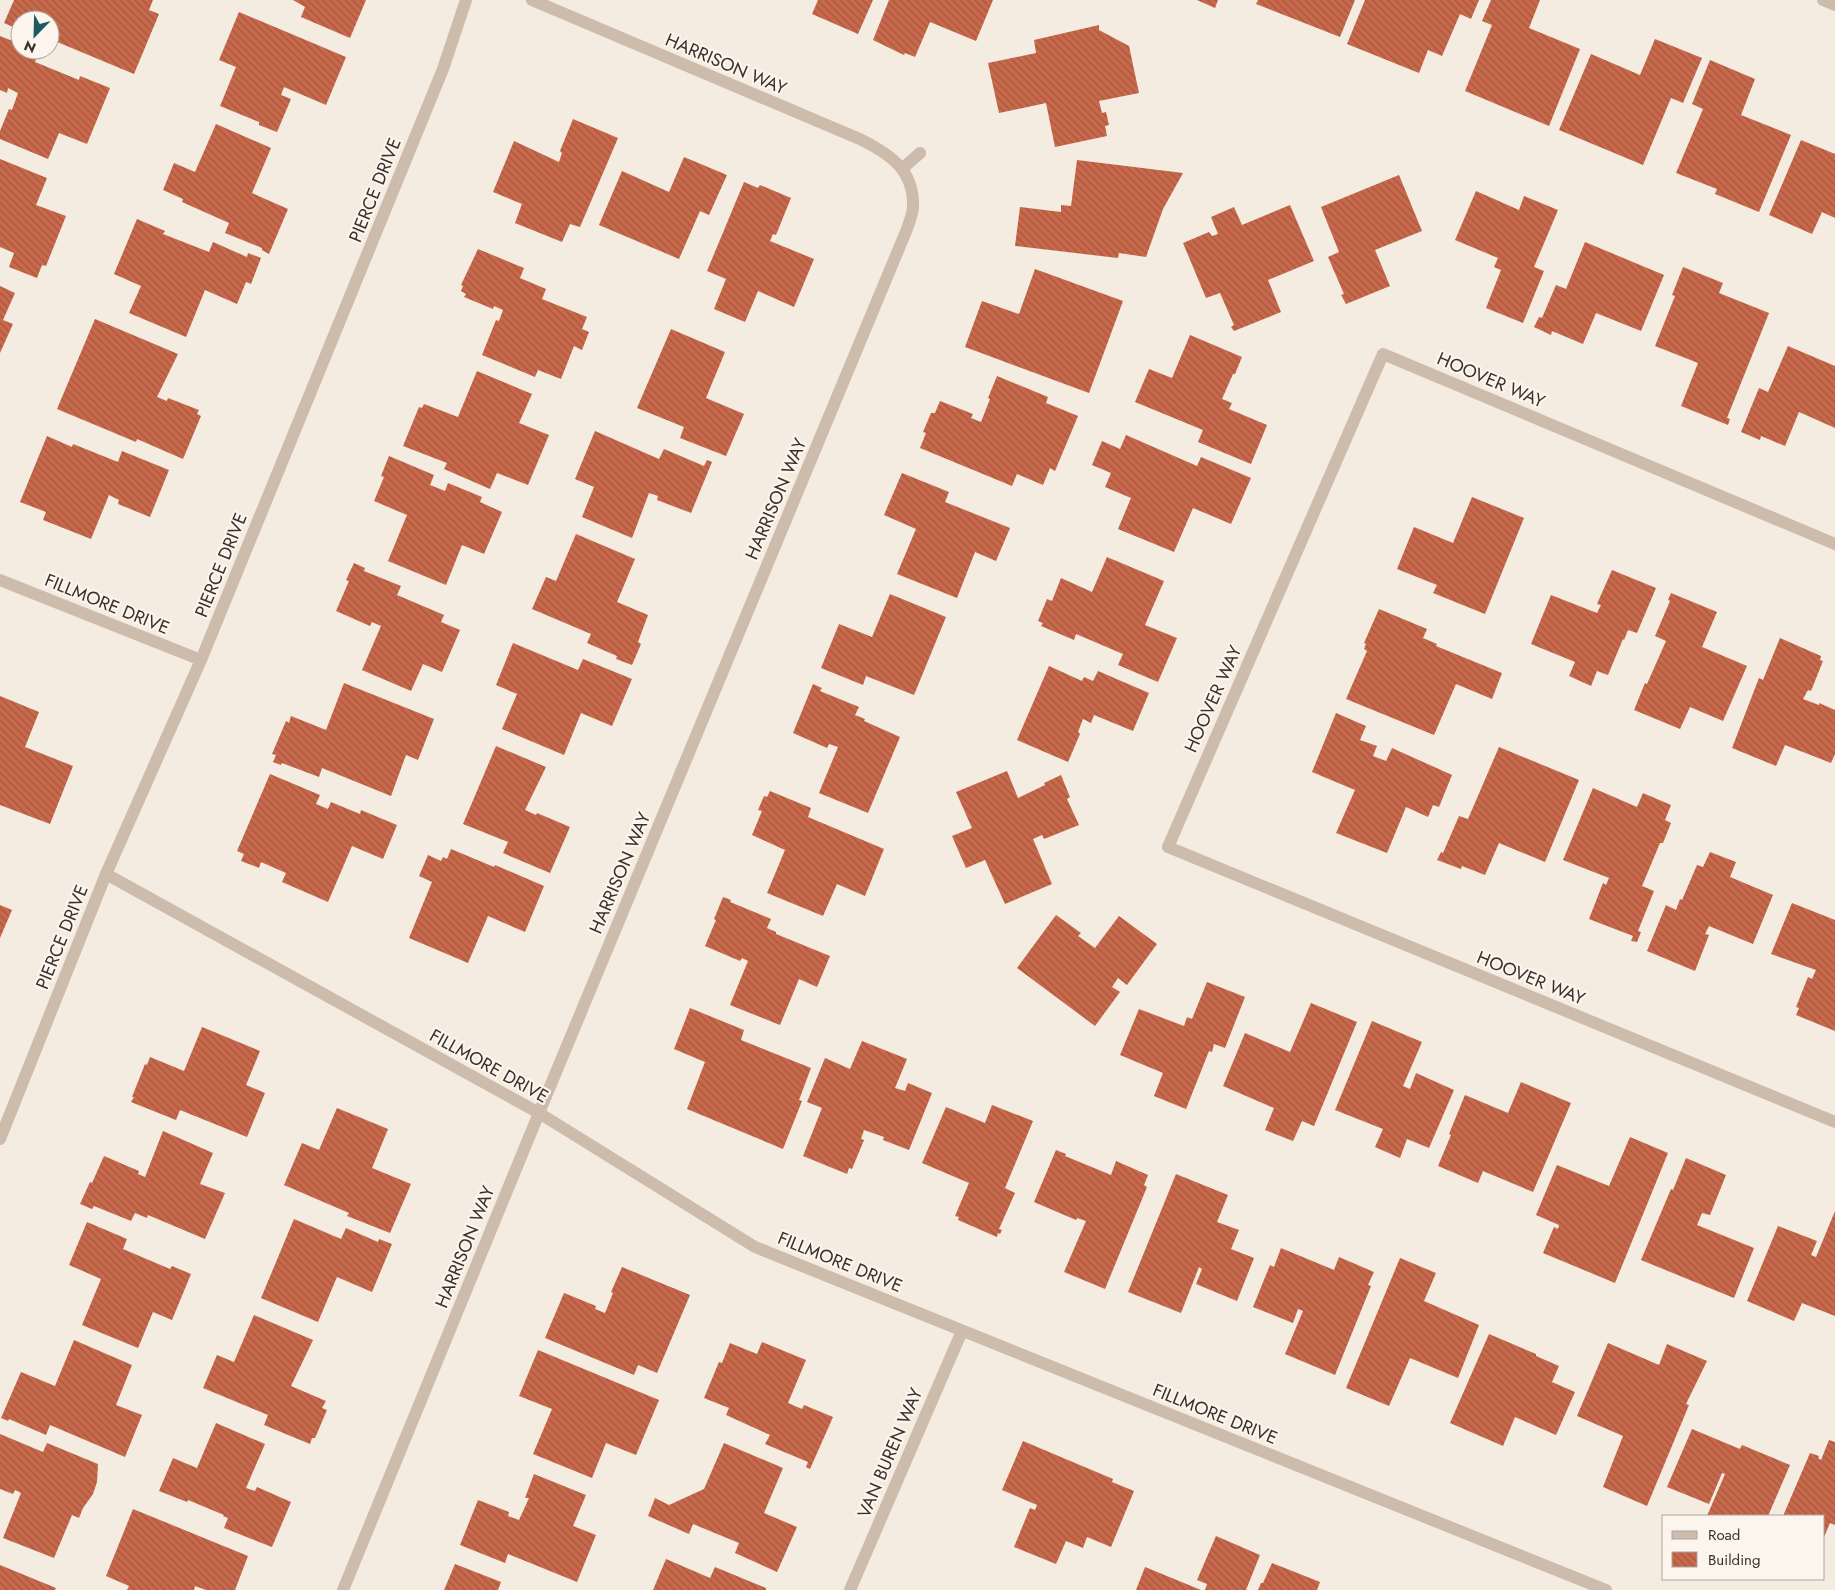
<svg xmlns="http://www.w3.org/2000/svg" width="1835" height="1590" font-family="Jost,sans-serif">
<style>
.building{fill:url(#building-back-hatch)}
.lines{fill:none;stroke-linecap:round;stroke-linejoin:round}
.street{stroke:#cdbbac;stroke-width:12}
.labels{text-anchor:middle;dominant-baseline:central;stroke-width:4.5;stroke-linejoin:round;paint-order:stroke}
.street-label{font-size:18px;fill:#3b302b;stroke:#fbf5ee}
</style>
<defs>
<pattern id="building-back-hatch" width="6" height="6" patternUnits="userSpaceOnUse" patternTransform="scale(1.25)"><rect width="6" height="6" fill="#c8694b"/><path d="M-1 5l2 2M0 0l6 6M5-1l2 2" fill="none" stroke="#a4573f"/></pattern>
</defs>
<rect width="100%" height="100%" fill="#f4ebe1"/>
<g class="building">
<path d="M14 0H153L149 10 159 14 134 74 50 39V20H20V30L4 23Z"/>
<path d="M293 0H366L350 38 301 17 305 7Z"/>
<path d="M818 0H873L858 34 812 14Z"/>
<path d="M889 0H993L976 41 930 22 915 57 905 53 904 55 873 40Z"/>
<path d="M1197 0H1218L1215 8Z"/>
<path d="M1258 0H1355L1340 37 1256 4Z"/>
<path d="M1365 0H1479L1471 19 1460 14 1442 56 1428 50 1419 73 1347 44Z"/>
<path d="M1491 0H1540L1529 28 1580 49 1549 126 1465 91 1492 25 1482 21Z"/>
<path d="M239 12 346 57 326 105 284 87 281 95 291 99 277 132 259 125V122L220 106 236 67 219 60Z"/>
<path d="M1099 25V30L1129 46 1139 93 1099 101 1102 113 1106 112 1109 125 1105 126 1107 136 1055 147 1046 103 999 113 988 63 1036 53 1034 40Z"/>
<path d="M0 36 20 44V50H34L39 52 35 62 79 80 80 76 110 88 87 144 59 133 48 159 0 139V131L9 109 12 110 18 93 8 88 7 93 0 90Z"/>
<path d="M1655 39 1702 58 1683 103 1671 98 1643 165 1559 130 1591 54 1640 75Z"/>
<path d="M1710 60 1755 79 1741 115 1791 135 1759 212 1715 194 1717 189 1676 173 1703 109 1692 104Z"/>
<path d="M573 119 618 138 580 227 570 224 562 242 515 223 522 204 493 192 514 141 559 162 562 153 560 151Z"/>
<path d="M216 124 271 148 252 193 288 209 269 254 262 250V248L225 233 229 223 182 202 183 199 163 190 174 163 195 172Z"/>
<path d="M1801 140 1835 154V218L1822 212 1812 234 1769 215Z"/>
<path d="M684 157 727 175 709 215 700 211 679 259 599 225 622 171 669 192Z"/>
<path d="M0 159 47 178 36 205 66 216 46 266 42 265 37 278 9 267 14 253 0 247Z"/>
<path d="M1077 160 1183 173 1163 209 1146 257 1119 253 1118 258 1015 246 1020 207 1061 212V205L1071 206Z"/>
<path d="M1399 175 1422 231 1375 250 1390 286 1346 304 1341 295 1344 294 1328 257 1339 252 1321 207Z"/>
<path d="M744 182 758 188 760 185 791 198 776 235 773 234 770 241 814 259 794 307 758 291 745 322 714 309 726 279 707 271Z"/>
<path d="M1476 191 1519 210 1524 196 1558 210 1534 267 1544 271 1523 323 1486 308 1501 270 1494 267 1498 258 1455 240Z"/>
<path d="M1290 205 1314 261 1268 280 1281 312 1234 331 1231 327 1234 325 1220 293 1206 298 1183 243 1209 232 1212 236 1218 234 1211 217 1234 207 1242 225Z"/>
<path d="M137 219 165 231 163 234 209 252 213 242 247 257 248 253 261 258 251 284 246 282 237 304 205 290 186 337 129 313 141 286 114 274Z"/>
<path d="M1585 242 1664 275 1641 331 1596 313 1583 344 1552 331 1551 335 1534 327 1539 317 1542 318 1556 285 1566 289Z"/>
<path d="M478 249 524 268 520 278 546 289 542 299 587 317 582 329 589 332 582 350 574 346 561 379 538 370 535 377 482 355 496 320 499 321 503 310 494 306 493 309 464 297 466 294 461 291 463 286 461 285Z"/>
<path d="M1683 267 1723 283 1719 293 1769 313 1727 418 1730 419 1728 425 1681 406 1698 363 1655 346 1675 296 1672 295Z"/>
<path d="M1035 269 1123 301 1089 393 965 347 982 301 1019 314Z"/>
<path d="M0 286 15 293 3 320 13 324 0 353Z"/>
<path d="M95 319 178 354 157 397 167 401 168 398 199 410 197 414 201 416 183 459 137 439 136 442 57 409Z"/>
<path d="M671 329 725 352 706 398 744 414 726 456 680 438 684 427 637 408Z"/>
<path d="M1190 335 1242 357 1235 374H1233L1222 399 1232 403 1229 409 1267 425 1251 464 1198 442 1203 430 1135 402 1149 369 1172 378Z"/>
<path d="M1788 346 1835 366V428L1799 412 1785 446 1761 436 1760 440 1741 432 1759 388 1768 392Z"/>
<path d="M477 371 532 394 519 423 549 435 528 485 497 473 490 489 444 469 447 463 403 446 419 407 422 408 424 404 458 417Z"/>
<path d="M997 376 1048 397 1046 403 1078 416 1055 471 1050 468 1043 485 1017 474 1012 486 920 448 926 433 923 432 931 413H935L940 401 973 414 971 418 981 422 990 399 988 398Z"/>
<path d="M595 431 659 459 664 449 704 466 707 460 712 462 691 513 657 500 658 496 649 493 632 538 582 517 594 487 575 479Z"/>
<path d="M1126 435 1197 466 1201 457 1251 478 1231 524 1193 508 1174 552 1118 529 1131 498 1105 487 1111 473 1092 465 1102 441 1120 449Z"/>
<path d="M47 436 72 447 73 444 118 462 122 451 169 470 150 517 118 504 119 500 109 495 91 539 43 520 46 512 20 502Z"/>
<path d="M389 456 434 475 430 485 445 491 448 483 482 497 480 502 502 512 484 554 462 545 446 585 388 561 407 515 374 501 384 477 381 476Z"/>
<path d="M902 473 949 492 945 502 1010 528 996 561 975 552 957 598 897 574 916 529 884 515Z"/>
<path d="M1472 497 1524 518 1485 614 1433 593 1437 585 1397 569 1414 527 1453 543Z"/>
<path d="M576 534 635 559 617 602 648 615 638 642 641 644 632 665 616 659 617 656 587 643 591 634 532 609 546 577 556 581Z"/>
<path d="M1107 557 1164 581 1145 625 1177 638 1158 682 1118 665 1123 654 1076 634 1074 640 1041 626 1043 623 1038 621 1047 599 1052 601 1061 578 1092 592Z"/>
<path d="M354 563 365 568 364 571 401 586 397 595 444 615 441 622 460 630 442 672 423 664 411 691 362 670 381 626 372 622 370 626 336 611 349 581 346 580Z"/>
<path d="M1612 570 1656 588 1637 633 1628 630 1624 640 1623 639 1608 675 1597 671 1591 686 1569 676 1575 662 1531 644 1551 595 1597 613 1601 605 1597 604Z"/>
<path d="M1671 593 1717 612 1702 647 1747 666 1723 721 1690 707 1680 729 1634 710 1645 683 1647 684 1666 641 1655 636 1670 601 1668 600Z"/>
<path d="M890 594 946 617 914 695 866 676 863 685 821 668 839 624 872 637Z"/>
<path d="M1379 609 1427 629 1423 638 1437 644 1436 646 1502 673 1492 699 1456 684 1434 735 1346 699 1367 651 1364 649 1366 644 1364 643Z"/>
<path d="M1780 638 1821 656 1820 660 1823 661 1811 691 1808 690 1803 699 1819 705V703L1835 710V754L1831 763 1785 745 1776 766 1732 748 1759 678 1763 680Z"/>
<path d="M513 643 578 670 583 659 632 679 612 726 581 713 564 755 502 729 517 694 496 685Z"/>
<path d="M1049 666 1082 681 1084 677 1093 681 1098 671 1149 693 1133 731 1094 715 1091 723 1083 719 1078 732 1080 734 1068 762 1017 740Z"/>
<path d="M344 683 434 719 418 760 406 755 391 796 322 768 319 777 282 763 281 765 273 762 276 755 272 754 286 721 289 723 291 716 326 730Z"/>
<path d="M813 684 822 688 820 691 859 707 855 715 865 719 864 721 900 737 868 813 819 793 838 747 829 744 827 748 793 733Z"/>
<path d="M0 696 39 712 25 747 73 766 50 824 0 805Z"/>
<path d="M1336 713 1366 726 1360 740 1377 746 1373 756 1386 761 1392 748 1452 775 1439 807 1433 805 1428 817 1406 807 1387 853 1336 833 1355 790 1312 772Z"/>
<path d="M496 746 546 767 525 810 536 815 537 813 570 827 550 873 503 853 508 842 463 824Z"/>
<path d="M1499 747 1579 780 1545 862 1499 843 1485 875 1462 866 1461 869 1437 860 1441 852 1443 853 1459 816 1468 819Z"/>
<path d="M1007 771 1018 798 1045 785 1044 783 1061 775 1070 797 1067 799 1079 825 1044 839 1042 835 1033 839 1052 884 1005 904 985 860 966 868 952 836 972 828 956 792Z"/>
<path d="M270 774 320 795 316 804 328 809 331 802 360 814 361 810 397 825 383 859 352 846 328 902 282 882 286 873 261 862 259 868 241 861 244 854 237 851Z"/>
<path d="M1593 788 1637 807 1643 793 1671 805 1665 820 1671 823 1663 843H1660L1642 886 1654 891 1638 931 1641 932 1637 942 1631 941 1633 936 1589 919 1603 883 1606 885 1609 878 1563 860Z"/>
<path d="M770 791 811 808 808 817 884 849 865 896 837 884 823 916 767 893 785 850 752 835 762 811 758 810 764 796 767 797Z"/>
<path d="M451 849 494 867 495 865 544 886 525 932 488 916 468 963 409 938 432 882 419 876 428 855 441 861 443 857 447 859Z"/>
<path d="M1710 852 1736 862 1730 877 1773 895 1753 944 1709 926 1705 934 1709 935 1695 971 1647 951 1666 905 1676 910 1680 899 1682 900 1697 865 1703 867Z"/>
<path d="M723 897 731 900 730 902 771 919 767 928 776 932V934L830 956 817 987 799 979 780 1025 730 1005 748 961 742 958 740 961 705 946 716 920 714 919Z"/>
<path d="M1792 903 1835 920V1031L1796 1015 1799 1008 1796 1007 1808 977 1812 979 1816 970 1771 954Z"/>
<path d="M0 905 12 910 0 938Z"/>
<path d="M1056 915 1081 933 1078 936 1095 948 1119 916 1157 944 1127 985 1118 978 1112 987 1120 992 1095 1026 1017 968Z"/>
<path d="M1207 982 1245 997 1225 1048 1214 1044 1212 1052 1209 1051 1186 1109 1154 1096 1163 1073 1120 1055 1139 1009 1184 1026 1187 1017 1192 1019Z"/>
<path d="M1311 1003 1357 1022 1314 1126 1302 1121 1293 1141 1265 1130 1274 1108 1223 1086 1245 1033 1290 1052Z"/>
<path d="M690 1008 744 1030 741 1040 811 1068 799 1100 802 1101 783 1149 687 1109 705 1062 674 1049Z"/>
<path d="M1372 1021 1422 1042 1403 1086 1410 1089 1416 1073 1454 1090 1429 1148 1407 1139 1400 1158 1375 1147 1383 1129 1335 1110Z"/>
<path d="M202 1027 260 1051 246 1085 265 1093 247 1137 180 1110 176 1120 131 1102 134 1097H132L145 1064 147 1065 150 1057 184 1071Z"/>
<path d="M862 1041 907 1059 895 1088 905 1091 908 1083 932 1093 909 1150 883 1140 884 1137 864 1130 861 1139 864 1140 852 1169 849 1168 847 1174 803 1156 822 1108 807 1102 825 1058 850 1069Z"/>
<path d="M1521 1082 1571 1103 1533 1192 1483 1171 1478 1183 1438 1166 1451 1135 1449 1134 1465 1095 1508 1113Z"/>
<path d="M992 1105 1033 1121 1005 1188 1015 1193 999 1229 1002 1230 1000 1234 998 1233 997 1237 958 1220 959 1217 955 1216 969 1183 922 1163 946 1107 985 1123Z"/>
<path d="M337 1108 388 1129 372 1168 411 1184 390 1233 347 1216 349 1213 284 1185 302 1143 319 1150Z"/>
<path d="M163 1131 213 1153 200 1184 225 1193 205 1239 148 1215 147 1218 135 1213 131 1221 94 1206 92 1209 80 1204 90 1182 92 1183 104 1156 139 1171 138 1174 145 1177Z"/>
<path d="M1630 1137 1668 1153 1615 1283 1543 1253 1554 1227 1558 1229 1559 1225 1536 1215 1557 1165 1609 1186Z"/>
<path d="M1056 1150 1066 1154 1065 1156 1111 1175 1116 1161 1148 1175 1144 1185 1147 1187 1105 1289 1064 1272 1086 1221 1077 1218 1076 1220 1034 1202Z"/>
<path d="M1686 1158 1726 1175 1710 1215 1702 1213 1697 1225 1754 1248 1734 1298 1641 1260 1671 1189 1673 1190Z"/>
<path d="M1176 1174 1228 1195 1217 1222 1239 1230 1231 1249 1254 1258 1237 1301 1196 1284 1202 1269 1199 1267 1181 1313 1128 1292Z"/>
<path d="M1835 1211V1316L1802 1303 1794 1321 1747 1301 1778 1226 1817 1241 1811 1255 1816 1257Z"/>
<path d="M294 1219 341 1239 346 1228 378 1242 379 1239 392 1244 372 1292 337 1277 318 1322 261 1298Z"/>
<path d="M87 1222 127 1239 123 1249 170 1269 172 1266 191 1274 172 1320 153 1312 138 1348 82 1325 101 1279 69 1265Z"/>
<path d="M1281 1248 1334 1270 1339 1257 1374 1272 1368 1285 1371 1286 1335 1375 1285 1354 1303 1311 1298 1309 1293 1323 1253 1307 1270 1265 1274 1267Z"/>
<path d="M1400 1258 1436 1273 1424 1301 1479 1325 1458 1378 1410 1358 1389 1406 1346 1388Z"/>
<path d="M622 1267 690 1295 657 1373 638 1365 634 1375 545 1338 564 1293 596 1306 595 1309 605 1313 613 1293 611 1292Z"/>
<path d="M254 1315 313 1340 291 1386 326 1401 322 1408 327 1410 315 1438H312L310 1444 264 1425 268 1415 203 1388 217 1355 234 1362Z"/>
<path d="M1489 1334 1536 1354V1356L1559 1366 1552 1382 1575 1392 1556 1435 1515 1417 1503 1446 1450 1423Z"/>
<path d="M74 1340 132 1365 116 1405 142 1415 125 1457 50 1425 46 1435 9 1419 8 1421 1 1418 21 1372 55 1386Z"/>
<path d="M762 1342 806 1360 788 1403 802 1409 804 1405 833 1417 810 1469 806 1467 808 1462 765 1444 770 1435 726 1415 729 1408 704 1398 719 1362 722 1363 730 1343 757 1354Z"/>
<path d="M1608 1343 1659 1365 1667 1344 1707 1361 1686 1404 1689 1405 1647 1506 1603 1487 1623 1436 1577 1416Z"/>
<path d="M538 1350 659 1400 636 1455 606 1443 592 1478 533 1454 552 1409 519 1396Z"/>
<path d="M216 1423 265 1444 246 1488 255 1491 257 1487 291 1502 272 1547 224 1528 228 1518 223 1516 224 1515 188 1500 187 1502 159 1491 173 1458 197 1468Z"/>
<path d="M1692 1429 1740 1449 1742 1445 1790 1465 1768 1516H1707L1725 1474 1722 1473 1709 1504 1667 1487Z"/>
<path d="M0 1434 43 1452 47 1443 98 1464 97 1482 93 1494 83 1508 79 1518 72 1515 54 1558 3 1538 21 1493 15 1490 13 1494 0 1489Z"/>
<path d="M1829 1440 1835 1442V1525L1830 1523 1824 1537V1516H1783L1810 1453 1819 1456 1818 1458 1821 1460Z"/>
<path d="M1023 1441 1113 1479 1112 1482 1134 1491 1111 1547 1087 1537 1083 1548 1066 1541 1056 1564 1014 1547 1030 1508 1035 1510 1037 1505 1002 1490Z"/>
<path d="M724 1443 783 1468 764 1513 797 1527 777 1572 735 1553 739 1543 693 1524 689 1534 648 1516 655 1498 669 1505 704 1489Z"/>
<path d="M534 1474 586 1495 573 1526 596 1535 577 1582 508 1554 505 1563 460 1545 478 1500 509 1512 508 1516 519 1520 529 1498H525Z"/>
<path d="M133 1509 248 1556 235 1590H206L195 1586 194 1590H127L129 1586 106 1576Z"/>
<path d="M1216 1536 1260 1555 1246 1590H1205L1207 1584 1197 1580Z"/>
<path d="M666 1559 710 1578 715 1567 766 1588V1590H653Z"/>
<path d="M1272 1563 1320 1582 1317 1590H1258L1261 1583H1263Z"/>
<path d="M455 1564 501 1582 498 1590H444Z"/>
<path d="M0 1565 56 1588 55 1590H0Z"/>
<path d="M1145 1567 1201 1590H1136Z"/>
</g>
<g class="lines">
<g class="street">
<path d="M1823 0 1835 5"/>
<path d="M903 168 920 153"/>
<path d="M1835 544 1383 354 1168 847 1835 1122"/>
<path d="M0 580 201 660"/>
<path d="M106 874 539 1113 755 1247 1606 1590"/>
<path d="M0 1139 106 874 201 660 443 69 466 0"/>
<path d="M343 1590 539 1113 907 229C909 222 913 214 913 207 914 170 891 155 862 140L532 0"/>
<path d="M850 1590 962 1331"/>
</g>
</g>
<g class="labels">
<g class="street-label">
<text transform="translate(726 64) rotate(23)">HARRISON WAY</text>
<text transform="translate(375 190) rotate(-68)">PIERCE DRIVE</text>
<text transform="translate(1491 380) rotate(23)">HOOVER WAY</text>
<text transform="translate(776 499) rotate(-67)">HARRISON WAY</text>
<text transform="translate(221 565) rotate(-68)">PIERCE DRIVE</text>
<text transform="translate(107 604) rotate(22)">FILLMORE DRIVE</text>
<text transform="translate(1213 699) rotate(-66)">HOOVER WAY</text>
<text transform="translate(620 873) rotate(-67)">HARRISON WAY</text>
<text transform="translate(62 937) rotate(-68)">PIERCE DRIVE</text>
<text transform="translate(1531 978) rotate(22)">HOOVER WAY</text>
<text transform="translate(489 1066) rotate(29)">FILLMORE DRIVE</text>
<text transform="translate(465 1247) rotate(-68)">HARRISON WAY</text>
<text transform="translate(840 1262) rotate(22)">FILLMORE DRIVE</text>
<text transform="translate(1215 1414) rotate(22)">FILLMORE DRIVE</text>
<text transform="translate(890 1453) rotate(-67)">VAN BUREN WAY</text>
</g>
</g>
<rect x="1662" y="1515" width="162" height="65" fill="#fbf5ee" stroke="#aea6a0"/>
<rect x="1672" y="1531" width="25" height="8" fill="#cdbbac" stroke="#aea6a0"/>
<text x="1708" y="1540" font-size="15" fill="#3b302b">Road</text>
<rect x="1672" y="1552" width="25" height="15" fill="url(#building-back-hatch)" stroke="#aea6a0"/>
<text x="1708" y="1565" font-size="15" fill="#3b302b">Building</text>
<g transform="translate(35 35) rotate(203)"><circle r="24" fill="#fbf5ee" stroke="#aea6a0"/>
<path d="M0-4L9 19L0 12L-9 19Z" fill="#1f5a5e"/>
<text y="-8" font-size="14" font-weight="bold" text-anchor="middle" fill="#3b302b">N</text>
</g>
</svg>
